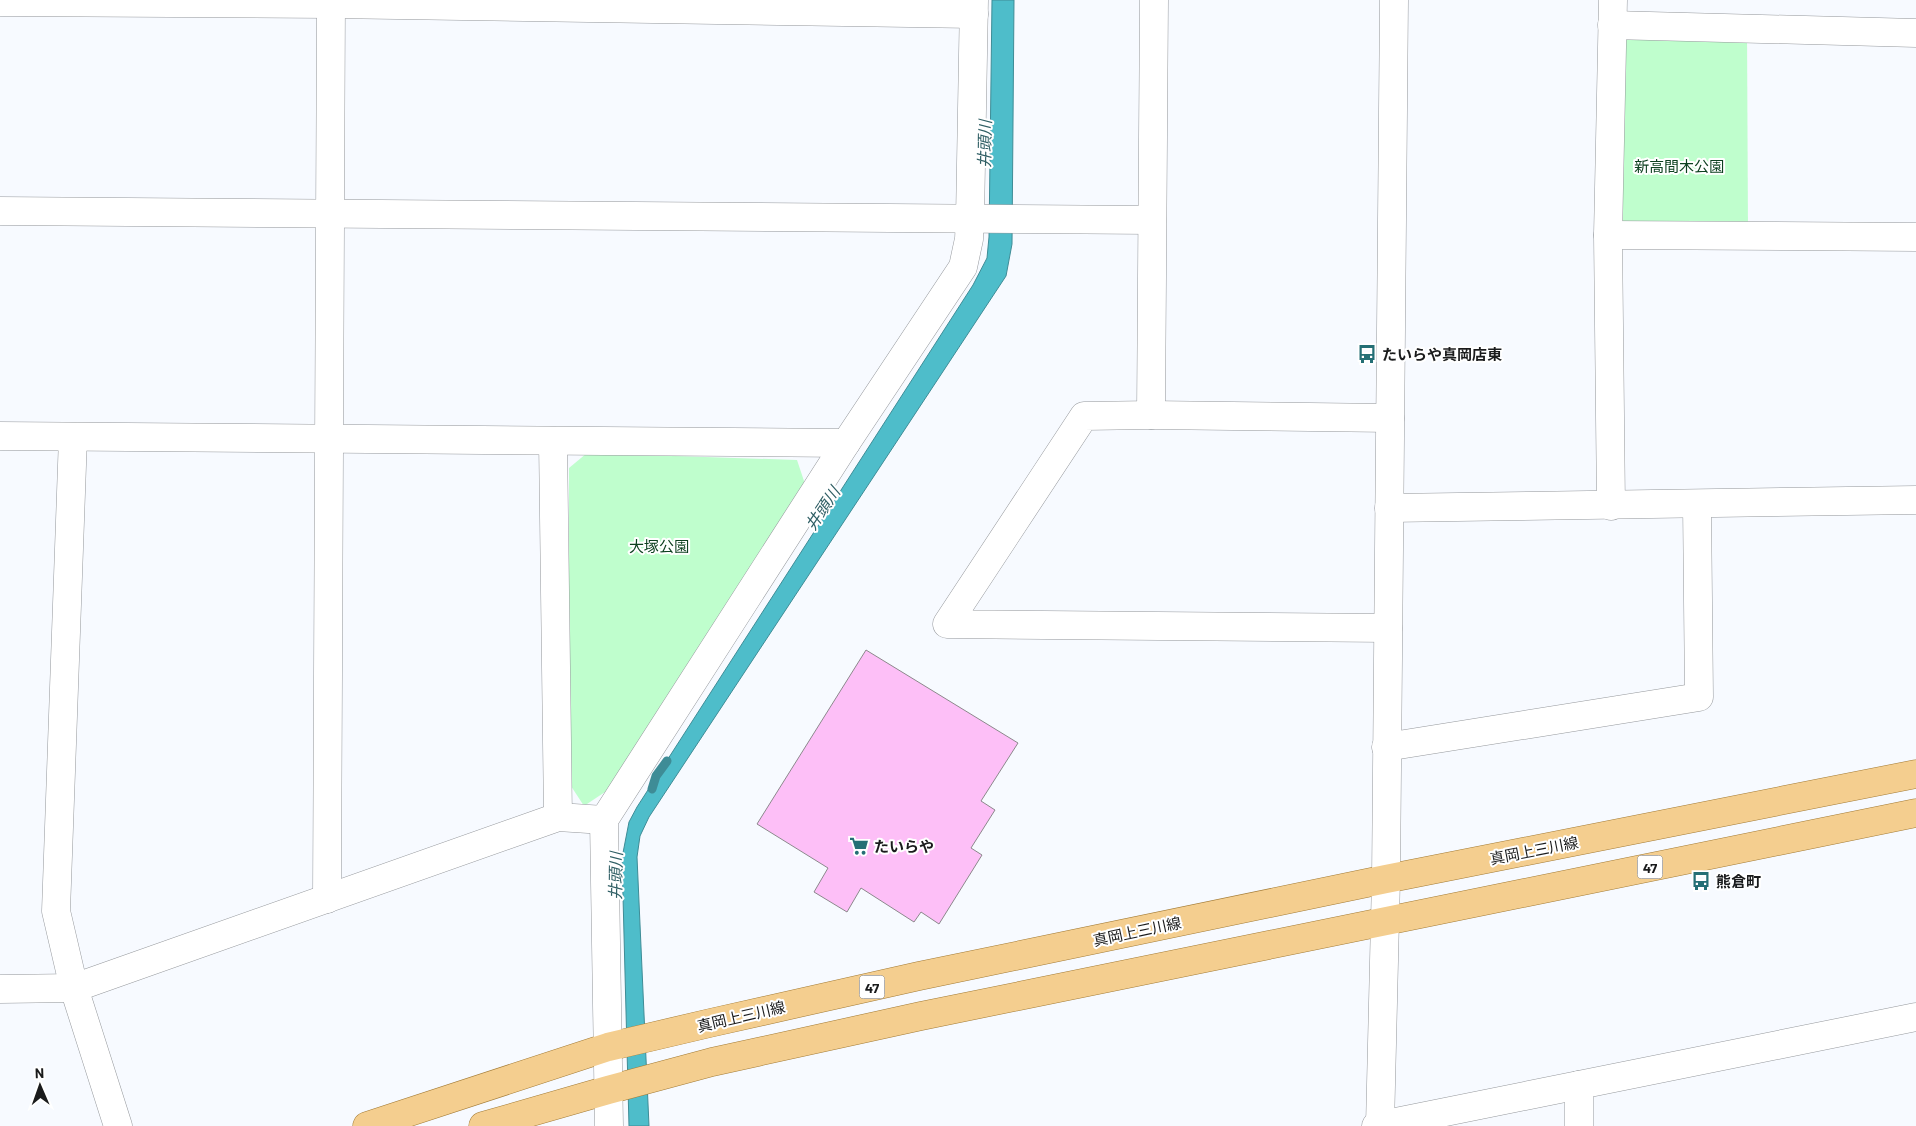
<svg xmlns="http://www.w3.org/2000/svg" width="1916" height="1126" font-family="Barlow,'Noto Sans JP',sans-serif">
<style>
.green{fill:#bffecd}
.water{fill:#4ebdca;stroke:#3e8c96}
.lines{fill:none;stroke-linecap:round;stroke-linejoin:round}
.stream{stroke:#3e8c96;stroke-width:9}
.building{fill:#fdbff7;stroke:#8c888c}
.minor-casing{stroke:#95989c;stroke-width:29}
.major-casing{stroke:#a27b36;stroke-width:29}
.minor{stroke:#fff;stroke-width:28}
.major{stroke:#f4ce8f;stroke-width:28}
.labels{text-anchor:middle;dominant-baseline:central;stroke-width:4;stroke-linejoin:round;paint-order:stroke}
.shield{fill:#fff;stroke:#5f5f60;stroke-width:1}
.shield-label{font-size:14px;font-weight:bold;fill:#1a1b1c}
.park-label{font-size:15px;fill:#0e4120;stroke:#fff}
.poi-label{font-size:15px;font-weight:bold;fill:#1a1b1c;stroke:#fff;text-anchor:start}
.street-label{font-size:15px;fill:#1a1b1c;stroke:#fff}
.water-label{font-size:16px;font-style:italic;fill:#2f5e64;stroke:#fff}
</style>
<rect width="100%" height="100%" fill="#f7faff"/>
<g class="green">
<path d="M1612 25 1747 28 1748 236 1608 235Z"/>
<path d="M587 453 797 460 805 484 608 790 584 806 569 783V468Z"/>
</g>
<path class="water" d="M992 0H1014L1012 244 1006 276 649 817 640 836 637 857 649 1126H629L622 858 629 822 637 807 973 285 987 258 989 237Z"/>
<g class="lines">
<path class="stream" d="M652 789 656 776 667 761"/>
</g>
<path class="building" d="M866 650 1018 743 981 801 995 810 971 848 982 855 939 924 921 912 914 922 861 888 847 912 814 892 828 868 757 824Z"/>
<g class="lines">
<g class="minor-casing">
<g id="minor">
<path d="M1154 0 1151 415 1084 416 947 624 1388 628"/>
<path d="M0 2 331 4 974 14"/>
<path d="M1612 25 1916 33"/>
<path d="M0 211 1152 220"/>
<path d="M1608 235 1916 237"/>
<path d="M1151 415 1390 418"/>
<path d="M0 436 846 443"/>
<path d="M73 437 56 911 74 988 118 1126"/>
<path d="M553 441 558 817"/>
<path d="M1611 506 1608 235 1613 0"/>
<path d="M1389 508 1916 500"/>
<path d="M1386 747 1699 697 1697 504"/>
<path d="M327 899 331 0"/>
<path d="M0 989 74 988 558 817 604 820"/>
<path d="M1579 1085V1126"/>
<path d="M609 1126 604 820 846 443 963 267 969 239 970 218 974 0"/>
<path d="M1376 1126 1916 1017"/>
<path d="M1380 1126 1386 879 1394 0"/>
</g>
</g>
<g class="major-casing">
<g id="major">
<path d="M367 1126 608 1047 710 1023 919 976 1386 879 1916 774"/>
<path d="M483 1126 608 1090 712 1062 921 1016 1916 813"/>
</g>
</g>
<use href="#minor" class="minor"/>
<use href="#major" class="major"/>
</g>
<defs>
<g id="bus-bare" transform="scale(1.5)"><path d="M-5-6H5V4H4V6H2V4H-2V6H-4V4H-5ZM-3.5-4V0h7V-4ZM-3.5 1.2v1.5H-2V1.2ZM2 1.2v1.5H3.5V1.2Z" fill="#246f75" stroke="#fff" stroke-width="2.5" paint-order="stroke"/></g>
<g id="supermarket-bare" transform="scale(1.5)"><path d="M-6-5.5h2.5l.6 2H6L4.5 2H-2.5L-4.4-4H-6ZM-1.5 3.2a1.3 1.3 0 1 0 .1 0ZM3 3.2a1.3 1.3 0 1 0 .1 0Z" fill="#246f75" stroke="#fff" stroke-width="2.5" paint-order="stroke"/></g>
</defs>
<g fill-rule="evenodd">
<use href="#bus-bare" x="1367" y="354"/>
<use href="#supermarket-bare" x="859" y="846"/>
<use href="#bus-bare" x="1701" y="881"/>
</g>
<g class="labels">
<g class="shield">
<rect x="1637.5" y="855.5" width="25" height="23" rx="4"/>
<rect x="859.5" y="975.5" width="25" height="23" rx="4"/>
</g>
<g class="shield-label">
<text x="1650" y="867">47</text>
<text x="872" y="987">47</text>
</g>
<g class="park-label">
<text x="1679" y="166">新高間木公園</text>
<text x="659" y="546">大塚公園</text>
</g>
<g class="poi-label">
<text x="1382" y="354">たいらや真岡店東</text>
<text x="874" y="846">たいらや</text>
<text x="1716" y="881">熊倉町</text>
</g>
<g class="street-label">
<text transform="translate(1534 850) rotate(-11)">真岡上三川線</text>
<text transform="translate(1137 931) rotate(-12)">真岡上三川線</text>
<text transform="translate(741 1016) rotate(-13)">真岡上三川線</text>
</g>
<g class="water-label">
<text transform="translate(984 144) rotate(-89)">井頭川</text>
<text transform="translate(822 508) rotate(-56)">井頭川</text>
<text transform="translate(615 876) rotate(-89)">井頭川</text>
</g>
</g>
<g transform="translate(40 1086) rotate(358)" stroke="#ffffff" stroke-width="4" paint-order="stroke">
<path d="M0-4L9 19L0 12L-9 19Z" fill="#1a1b1c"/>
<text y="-8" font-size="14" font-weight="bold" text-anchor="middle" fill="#1a1b1c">N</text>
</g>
</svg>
